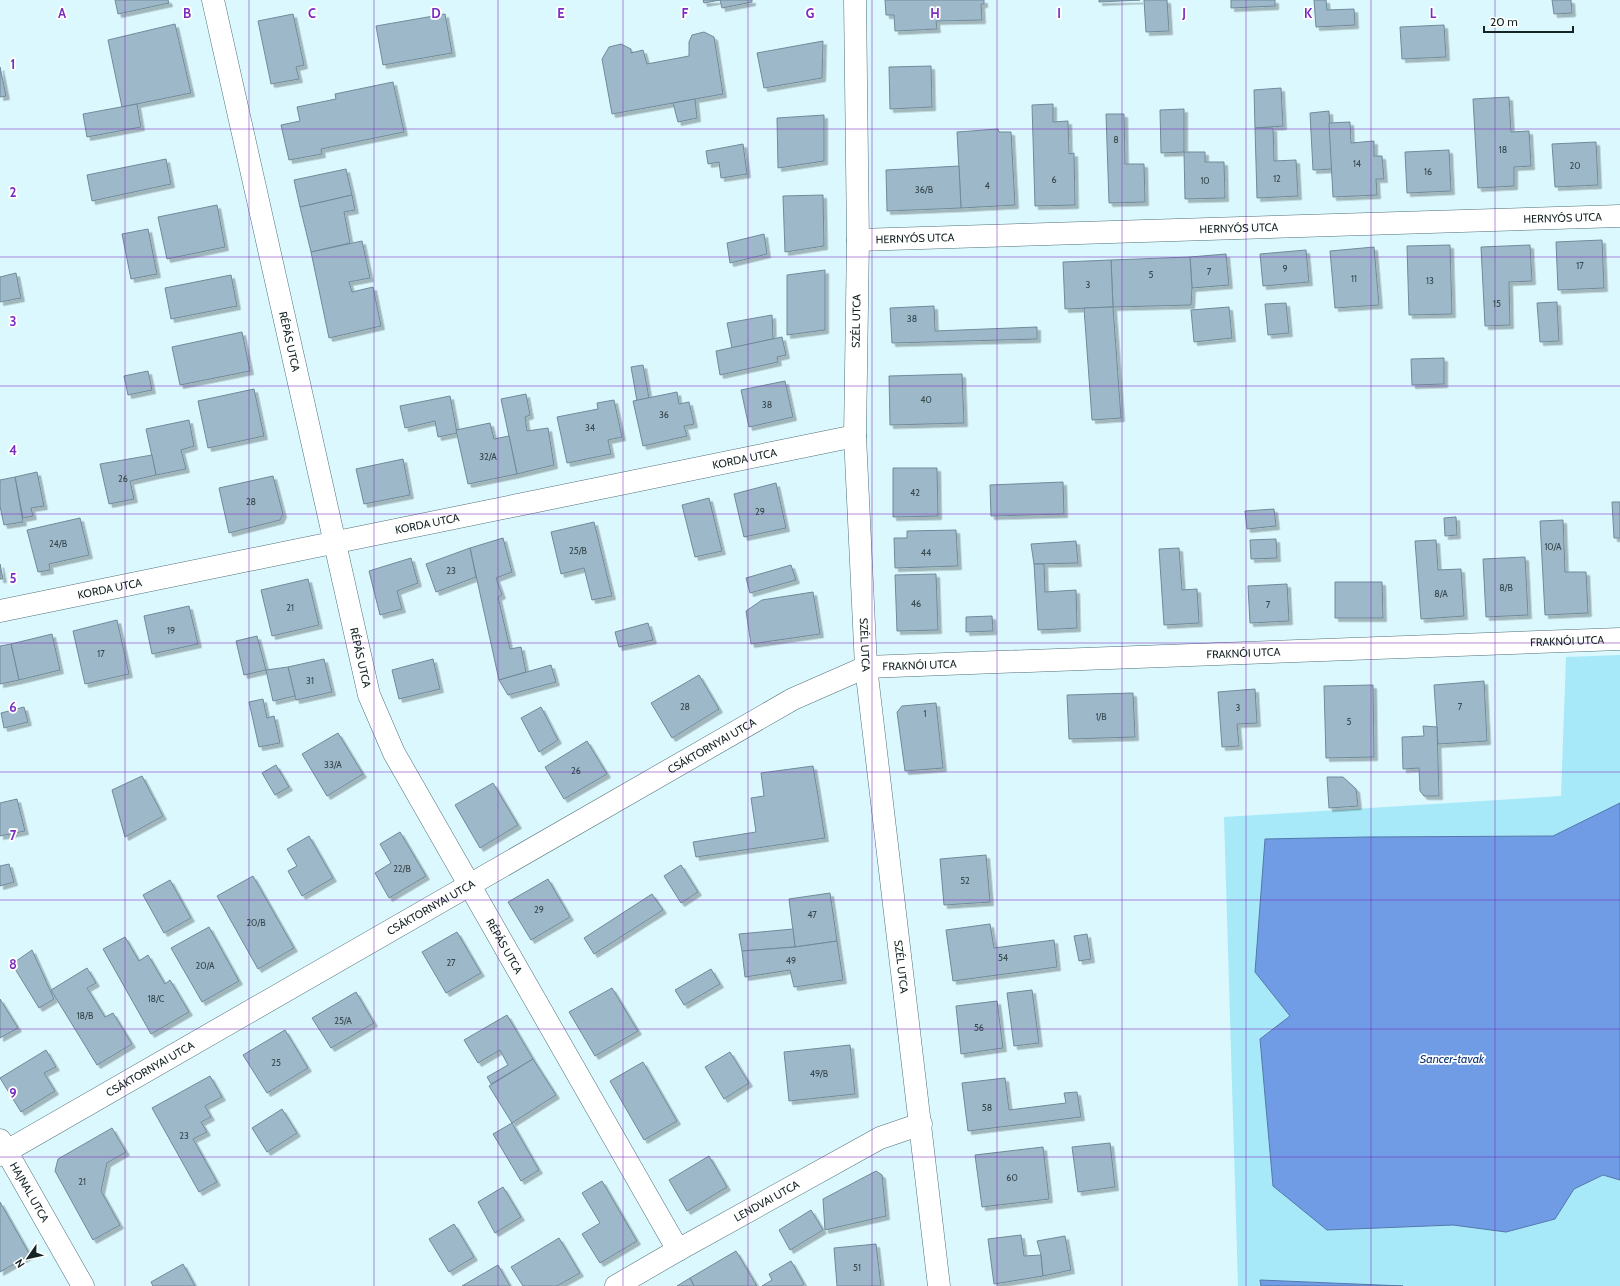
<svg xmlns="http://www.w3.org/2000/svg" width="1620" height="1286" font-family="Cabin,sans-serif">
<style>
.green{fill:#a7e9f8}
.water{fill:#6f9ce5;stroke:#5478ab}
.building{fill:#9db8c9;stroke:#708a9a;filter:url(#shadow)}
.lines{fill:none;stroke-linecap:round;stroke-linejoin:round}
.street-casing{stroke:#507078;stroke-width:23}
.street{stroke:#fff;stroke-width:22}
.grid{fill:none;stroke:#7b2cbf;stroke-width:1;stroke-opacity:0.55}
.labels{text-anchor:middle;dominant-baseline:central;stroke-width:3.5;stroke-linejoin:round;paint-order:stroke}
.number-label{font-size:9px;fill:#37484e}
.street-label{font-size:11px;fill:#152325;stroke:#fff}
.water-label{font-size:12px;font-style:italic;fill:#0d3575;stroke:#fff}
.grid-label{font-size:13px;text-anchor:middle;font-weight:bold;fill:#7b2cbf;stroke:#fff;stroke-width:3.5;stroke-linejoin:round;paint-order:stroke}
</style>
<defs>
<filter id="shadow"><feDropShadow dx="3.5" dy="3.5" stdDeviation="0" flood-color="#0004"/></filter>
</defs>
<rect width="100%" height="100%" fill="#dbf8fe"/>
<path class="green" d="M1620 655V803L1553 836 1366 837 1255 972 1290 1016 1260 1039 1273 1186 1328 1230 1453 1225 1506 1231 1555 1219 1574 1189 1603 1175 1620 1180V1286H1403L1261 1280V1286H1238L1224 817 1561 796 1566 657Z"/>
<g class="water">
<path d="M1620 803V1180L1603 1175 1574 1189 1555 1219 1506 1232 1453 1225 1327 1230 1273 1186 1260 1039 1290 1016 1255 972 1265 839 1366 837 1553 836Z"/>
<path d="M1260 1280 1403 1286H1261Z"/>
</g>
<g class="building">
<path d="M115 0H168L169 3 118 14Z"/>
<path d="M703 0H752V2L722 8 720 0 704 3Z"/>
<path d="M885 0H984V4H981L982 20 936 21 937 29 895 31 894 15H886Z"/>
<path d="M1099 0H1140L1099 2Z"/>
<path d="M1144 0H1167L1169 31 1146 32Z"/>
<path d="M1231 0H1275V6L1231 8Z"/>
<path d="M1314 0H1326L1327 10 1354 9 1355 25 1316 27Z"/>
<path d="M1552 0H1571L1572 13 1554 14Z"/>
<path d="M293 14 304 65 296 67 299 79 271 84 258 21Z"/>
<path d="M445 14 452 53 383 65 376 26Z"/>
<path d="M175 24 191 93 122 107 108 40Z"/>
<path d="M1444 25 1446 57 1402 59 1400 27Z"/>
<path d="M704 32 714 37 723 94 612 114 602 59 609 47 621 44 631 49V53L643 50 647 64 689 56V42L692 35Z"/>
<path d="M823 41 822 78 764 88 757 53Z"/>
<path d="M931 66 932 107 890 109 889 67Z"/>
<path d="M0 67 6 96 0 97Z"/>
<path d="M393 82 404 132 321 149 322 154 289 160 281 125 300 121 297 107 336 99 335 94Z"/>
<path d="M1281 88 1283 126 1255 128 1254 90Z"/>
<path d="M1509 97 1511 132 1529 131 1531 166 1514 167V186L1478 188 1473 99Z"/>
<path d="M695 99 697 118 678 122 673 103Z"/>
<path d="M137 104 141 127 87 137 83 114Z"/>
<path d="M1053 104V122L1068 121 1069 154 1074 153 1075 205 1035 206 1032 105Z"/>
<path d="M1184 109V152L1161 153 1160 110Z"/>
<path d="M1329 111 1332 169 1313 170 1310 113Z"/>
<path d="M1106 114H1124L1125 164H1144L1145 202 1109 203Z"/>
<path d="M824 115V161L778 168 777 118Z"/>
<path d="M1350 122 1351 143 1374 141V156H1382L1384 179H1376L1377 195 1333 197 1329 123Z"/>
<path d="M1255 128H1273L1274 161 1296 160 1298 196 1257 198Z"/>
<path d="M998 129 999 132H1011L1015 205 961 208 957 132Z"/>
<path d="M1596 142 1598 185 1555 187 1552 144Z"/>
<path d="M743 144 747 174 721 178 719 162 708 164 706 151Z"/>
<path d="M1449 150 1451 191 1407 193 1405 152Z"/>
<path d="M1184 152H1205V162H1224L1225 198 1185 199Z"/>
<path d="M166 159 171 184 92 201 87 175Z"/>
<path d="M959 166 961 208 887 211 886 170Z"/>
<path d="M346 169 352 195 300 207 294 180Z"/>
<path d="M352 195 355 210 344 212 350 243 311 252 300 207Z"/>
<path d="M823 195 824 246 785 252 783 196Z"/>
<path d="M217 205 225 247 167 259 158 217Z"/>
<path d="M148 229 157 274 131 279 122 234Z"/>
<path d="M764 234 767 254 730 263 727 243Z"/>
<path d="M1602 240 1604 288 1558 290 1556 242Z"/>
<path d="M362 241 370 278 349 282 352 292 373 287 381 326 329 338 311 252Z"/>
<path d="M1450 245 1452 314 1409 315 1407 246Z"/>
<path d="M1530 245 1532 281 1509 282 1510 325 1485 326 1481 247Z"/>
<path d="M1374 247 1379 305 1335 308 1330 251Z"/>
<path d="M1306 250 1309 282 1263 286 1260 254Z"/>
<path d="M1226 254 1229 285 1192 288 1190 257Z"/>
<path d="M1190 257 1192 288 1191 305 1113 307 1111 260Z"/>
<path d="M1111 260 1113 307 1065 309 1063 262Z"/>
<path d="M825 270V330L787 335V275Z"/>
<path d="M16 273 21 298 0 302V277Z"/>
<path d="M231 275 237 306 171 319 165 288Z"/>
<path d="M1557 302 1559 341 1540 342 1537 303Z"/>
<path d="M1286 303 1289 333 1268 335 1265 304Z"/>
<path d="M934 306 935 331 1037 327V339L892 343 890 308Z"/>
<path d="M1113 307 1121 418 1092 420 1084 308Z"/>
<path d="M1229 307 1232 338 1194 342 1191 310Z"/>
<path d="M772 315 773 339 732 348 727 323Z"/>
<path d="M242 332 250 371 180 385 172 347Z"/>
<path d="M782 337 786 355 777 357 778 362 720 375 716 351Z"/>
<path d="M1444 358V384L1412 385 1411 359Z"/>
<path d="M643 365 649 398 637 401 631 367Z"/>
<path d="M148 371 152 390 128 395 124 376Z"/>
<path d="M962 374 964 423 890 425 889 376Z"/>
<path d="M785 381 793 417 749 427 741 390Z"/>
<path d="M254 389 264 436 208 448 198 401Z"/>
<path d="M677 392 679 404 689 402 694 424 684 426 687 436 643 446 633 401Z"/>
<path d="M526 394 530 415 525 417 527 431 548 428 554 465 517 474 501 399Z"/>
<path d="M450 396 457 433 438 437 435 421 405 428 400 406Z"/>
<path d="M614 400 622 437 608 440 611 454 567 463 557 417 598 409 597 403Z"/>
<path d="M189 420 194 446 181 450 186 469 156 475 146 429Z"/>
<path d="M490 423 494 439 509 436 517 474 468 484 456 430Z"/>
<path d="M152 455 156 475 130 481 134 499 109 504 100 464Z"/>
<path d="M403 459 410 495 364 504 356 469Z"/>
<path d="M893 468H937L938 516 893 517Z"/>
<path d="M37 472 44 506 31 508 33 516 23 518 15 477Z"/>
<path d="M273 476 283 514 280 520 229 533 219 488Z"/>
<path d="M15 477 23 522 4 525 0 506V480Z"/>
<path d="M1063 482 1064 514 991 516 990 485Z"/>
<path d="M776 483 786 528 744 537 734 494Z"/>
<path d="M709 498 722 551 695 557 682 505Z"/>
<path d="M1612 502H1620V538H1614Z"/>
<path d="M1274 509 1276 526 1247 529 1245 511Z"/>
<path d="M1456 517 1457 535 1445 536 1444 518Z"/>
<path d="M80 518 89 555 49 564 50 570 38 572 27 530Z"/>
<path d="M1563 520 1565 572H1586L1588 613 1545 615 1540 521Z"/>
<path d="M594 522 612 596 592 600 584 568 561 574 551 532Z"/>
<path d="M956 530 958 566 895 568 894 538H907V531Z"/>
<path d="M503 538 512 572 496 578 502 595 498 597 510 649 521 647 526 672 499 680 470 548Z"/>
<path d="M1276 539 1277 558 1251 559 1250 540Z"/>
<path d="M1436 540 1438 570 1461 569 1464 616 1421 619 1415 541Z"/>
<path d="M1076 541 1078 563 1034 564 1031 544Z"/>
<path d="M470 548 476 577 436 592 426 564Z"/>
<path d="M1179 548 1182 590 1197 589 1199 623 1164 625 1159 549Z"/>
<path d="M1525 557 1528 615 1486 617 1483 559Z"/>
<path d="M411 558 418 583 397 591 402 609 380 615 369 571Z"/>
<path d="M0 564 3 579H0Z"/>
<path d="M1034 564H1044L1045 592 1076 590 1077 628 1038 630Z"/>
<path d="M791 565 796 580 750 593 746 578Z"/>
<path d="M936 574 938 630 897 631 895 575Z"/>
<path d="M308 579 319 625 272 636 261 590Z"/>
<path d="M1335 582H1382L1383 618H1335Z"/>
<path d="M1287 584 1289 621 1250 623 1248 586Z"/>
<path d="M813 592 820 634 751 644 746 611 762 600Z"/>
<path d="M189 606 198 644 152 654 144 616Z"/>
<path d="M992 616 993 631 966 632V617Z"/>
<path d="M117 620 129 674 85 684 73 631Z"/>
<path d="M648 623 653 640 619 647 615 632Z"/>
<path d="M52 634 60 670 19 680 11 644Z"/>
<path d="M257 636 266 670 244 675 236 641Z"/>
<path d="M11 644 19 680 0 684V646Z"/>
<path d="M324 659 332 692 296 700 288 667Z"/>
<path d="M433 659 440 689 399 699 392 670Z"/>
<path d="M551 665 556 682 508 695 499 680Z"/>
<path d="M288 667 295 696 273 701 266 670Z"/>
<path d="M699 675 719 709 672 738 651 703Z"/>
<path d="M1484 681 1487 741 1438 744 1434 685Z"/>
<path d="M1373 685 1374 757 1326 758 1324 686Z"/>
<path d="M1255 689 1257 723 1237 724 1239 746 1222 747 1218 692Z"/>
<path d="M1133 693 1135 737 1069 739 1067 695Z"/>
<path d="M263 699 267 718 274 716 280 743 259 747 249 702Z"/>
<path d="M936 703 943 768 905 771 897 712 902 706Z"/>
<path d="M24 707 28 722 4 728 1 713Z"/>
<path d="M541 707 558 740 539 752 521 718Z"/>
<path d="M1423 726 1437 727 1439 796H1424L1420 791 1419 768 1403 769 1402 737 1424 736Z"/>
<path d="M338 733 363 774 327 796 302 754Z"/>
<path d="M587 741 607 774 564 799 545 767Z"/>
<path d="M276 765 289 787 275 795 262 773Z"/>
<path d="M813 766 825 838 696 857 693 842 756 832 751 798 764 796 761 773Z"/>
<path d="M142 776 163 816 125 837 112 790Z"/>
<path d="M1327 777H1343L1356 789 1358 806 1329 808Z"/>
<path d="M493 783 518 825 480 848 455 805Z"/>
<path d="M17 799 25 831 0 836V803Z"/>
<path d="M400 832 426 876 389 898 375 873 391 863 380 844Z"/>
<path d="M309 836 333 878 302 896 288 871 297 866 287 849Z"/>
<path d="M986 855 990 902 944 905 940 859Z"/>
<path d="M9 864 14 882 0 886V866Z"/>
<path d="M681 865 698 892 681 903 664 876Z"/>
<path d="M253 876 294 948 258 969 217 896Z"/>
<path d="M548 879 570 917 531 940 508 902Z"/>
<path d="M170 880 191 918 164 933 143 895Z"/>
<path d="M830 893 837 941 795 947 789 899Z"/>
<path d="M652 894 663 910 594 954 584 938Z"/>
<path d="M990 924 994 948 1054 940 1057 967 953 981 946 930Z"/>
<path d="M209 927 239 981 202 1002 171 948Z"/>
<path d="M793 929 795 947 742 951 739 934Z"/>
<path d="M457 932 481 973 446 993 422 952Z"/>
<path d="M1087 934 1091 959 1079 961 1074 936Z"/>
<path d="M125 937 139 961 148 955 165 984 170 980 189 1012 151 1034 103 949Z"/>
<path d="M837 941 843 980 794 987 790 970 745 977 742 951 795 947Z"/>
<path d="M32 950 54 999 39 1008 12 964Z"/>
<path d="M87 968 96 983 87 988 105 1017 113 1013 132 1044 97 1065 51 990Z"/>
<path d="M711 969 720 984 684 1005 675 990Z"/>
<path d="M612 988 638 1031 595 1056 569 1012Z"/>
<path d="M1032 990 1039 1043 1014 1046 1007 993Z"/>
<path d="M356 992 374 1023 331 1048 312 1018Z"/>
<path d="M0 999 18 1028 0 1038Z"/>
<path d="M997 1001 1003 1048 961 1054 956 1006Z"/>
<path d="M507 1015 533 1059 491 1084 487 1077 508 1065 500 1050 478 1063 464 1040Z"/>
<path d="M285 1030 308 1068 267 1093 243 1055Z"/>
<path d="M850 1045 855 1094 789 1101 784 1052Z"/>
<path d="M46 1050 56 1067 44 1073 55 1091 21 1112 0 1078Z"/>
<path d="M730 1052 749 1083 724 1099 705 1067Z"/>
<path d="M533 1059 556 1095 512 1123 489 1086Z"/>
<path d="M643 1062 677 1121 644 1140 610 1081Z"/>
<path d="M210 1076 222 1097 205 1106 211 1117 201 1122 207 1132 193 1139 217 1182 199 1192 152 1108Z"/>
<path d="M1005 1078 1009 1110 1066 1103 1064 1093 1077 1092 1081 1117 968 1131 962 1083Z"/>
<path d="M282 1109 297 1133 267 1152 252 1128Z"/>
<path d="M512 1123 539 1170 521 1181 493 1134Z"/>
<path d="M112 1128 126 1152 107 1163 101 1191 120 1225 93 1240 55 1171 58 1159Z"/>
<path d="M1110 1143 1115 1187 1078 1192 1072 1147Z"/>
<path d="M1043 1147 1049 1199 982 1207 975 1155Z"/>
<path d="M709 1156 727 1187 687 1211 669 1180Z"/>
<path d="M876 1171 882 1175 886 1216 825 1230 823 1199Z"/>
<path d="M602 1181 637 1241 600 1263 582 1234 600 1223 582 1193Z"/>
<path d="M503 1187 521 1217 495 1233 478 1202Z"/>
<path d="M0 1202 30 1255 0 1272Z"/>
<path d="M811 1210 823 1230 790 1250 779 1230Z"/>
<path d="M454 1224 474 1257 449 1272 429 1239Z"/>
<path d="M1021 1235 1024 1256 1041 1255 1043 1276 994 1284 988 1239Z"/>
<path d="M1065 1236 1071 1270 1043 1276 1041 1255 1037 1241Z"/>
<path d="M559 1238 580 1273 557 1286H523L511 1267Z"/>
<path d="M876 1244 881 1286H837L834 1248Z"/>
<path d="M736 1251 757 1286H694L690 1278Z"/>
<path d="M791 1261 804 1284 801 1286H762L772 1280 769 1274Z"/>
<path d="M183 1264 195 1286H153L151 1282Z"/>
<path d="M498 1265 510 1286H462Z"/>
<path d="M690 1278 694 1286H677Z"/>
</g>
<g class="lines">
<g class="street-casing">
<g id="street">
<path id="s1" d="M213 0 369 695 394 753 678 1250"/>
<path id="s2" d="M855 0 858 240 855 436 866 667 939 1286"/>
<path id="s3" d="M858 240 1620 216"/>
<path id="s4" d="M0 611 855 436"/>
<path id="s5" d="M0 1140 83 1286"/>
<path id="s6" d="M0 1155 793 699 866 667 1620 639"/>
<path id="s7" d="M616 1286 678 1250 880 1138 921 1124"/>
</g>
</g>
<use href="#street" class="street"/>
</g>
<path class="grid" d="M125 0V1286M249 0V1286M374 0V1286M498 0V1286M623 0V1286M748 0V1286M872 0V1286M997 0V1286M1122 0V1286M1246 0V1286M1371 0V1286M1495 0V1286M0 129H1620M0 257H1620M0 386H1620M0 514H1620M0 643H1620M0 772H1620M0 900H1620M0 1029H1620M0 1157H1620"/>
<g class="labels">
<g class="number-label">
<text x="1116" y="139">8</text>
<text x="1503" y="149">18</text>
<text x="1357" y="163">14</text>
<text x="1575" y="165">20</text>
<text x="1428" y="171">16</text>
<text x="1277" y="178">12</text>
<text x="1054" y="179">6</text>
<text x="1205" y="180">10</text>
<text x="987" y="185">4</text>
<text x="924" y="189">36/B</text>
<text x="1580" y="265">17</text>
<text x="1285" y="268">9</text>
<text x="1209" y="271">7</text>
<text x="1151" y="274">5</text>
<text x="1354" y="278">11</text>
<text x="1430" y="280">13</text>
<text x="1088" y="284">3</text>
<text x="1497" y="303">15</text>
<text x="912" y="318">38</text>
<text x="926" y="399">40</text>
<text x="767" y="404">38</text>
<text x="664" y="414">36</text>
<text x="590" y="427">34</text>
<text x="488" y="456">32/A</text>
<text x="123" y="478">26</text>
<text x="915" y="492">42</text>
<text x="251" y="501">28</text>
<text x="760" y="511">29</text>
<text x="58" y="543">24/B</text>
<text x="1553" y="546">10/A</text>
<text x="578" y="550">25/B</text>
<text x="926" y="552">44</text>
<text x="451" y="570">23</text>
<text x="1506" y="587">8/B</text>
<text x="1441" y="593">8/A</text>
<text x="916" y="603">46</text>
<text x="1268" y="604">7</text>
<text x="290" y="607">21</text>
<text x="171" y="630">19</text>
<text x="101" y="653">17</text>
<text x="310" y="680">31</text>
<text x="685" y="706">28</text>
<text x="1460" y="706">7</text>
<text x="1238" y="707">3</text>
<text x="925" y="713">1</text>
<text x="1101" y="716">1/B</text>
<text x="1349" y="721">5</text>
<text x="333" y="764">33/A</text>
<text x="576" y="770">26</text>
<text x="402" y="868">22/B</text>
<text x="965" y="880">52</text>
<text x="539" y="909">29</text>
<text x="812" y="914">47</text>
<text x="256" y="922">20/B</text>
<text x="1003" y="957">54</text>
<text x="791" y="960">49</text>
<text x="451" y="962">27</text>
<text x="205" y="965">20/A</text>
<text x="156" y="998">18/C</text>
<text x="85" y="1015">18/B</text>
<text x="343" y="1020">25/A</text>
<text x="979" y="1027">56</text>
<text x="276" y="1062">25</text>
<text x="819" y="1073">49/B</text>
<text x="987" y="1107">58</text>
<text x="184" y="1135">23</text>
<text x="1012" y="1177">60</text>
<text x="82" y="1181">21</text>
<text x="857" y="1267">51</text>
</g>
<g class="street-label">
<text stroke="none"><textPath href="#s3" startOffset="705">HERNYÓS UTCA</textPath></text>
<text stroke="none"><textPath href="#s3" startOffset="381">HERNYÓS UTCA</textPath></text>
<text stroke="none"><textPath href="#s3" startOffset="57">HERNYÓS UTCA</textPath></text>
<text transform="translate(856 321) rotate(-89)">SZÉL UTCA</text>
<text stroke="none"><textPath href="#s1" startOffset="350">RÉPÁS UTCA</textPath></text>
<text stroke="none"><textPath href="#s4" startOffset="760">KORDA UTCA</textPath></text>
<text stroke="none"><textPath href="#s4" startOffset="436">KORDA UTCA</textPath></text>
<text stroke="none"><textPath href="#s4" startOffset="112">KORDA UTCA</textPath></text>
<text stroke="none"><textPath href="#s6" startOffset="1696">FRAKNÓI UTCA</textPath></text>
<text stroke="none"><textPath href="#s2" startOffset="645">SZÉL UTCA</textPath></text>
<text stroke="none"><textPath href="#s6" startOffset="1372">FRAKNÓI UTCA</textPath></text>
<text stroke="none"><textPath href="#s1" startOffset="674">RÉPÁS UTCA</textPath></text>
<text stroke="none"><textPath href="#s6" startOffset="1048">FRAKNÓI UTCA</textPath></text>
<text stroke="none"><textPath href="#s6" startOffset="821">CSÁKTORNYAI UTCA</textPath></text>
<text stroke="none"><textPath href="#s6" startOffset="497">CSÁKTORNYAI UTCA</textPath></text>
<text stroke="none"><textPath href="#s1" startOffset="998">RÉPÁS UTCA</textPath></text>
<text stroke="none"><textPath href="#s2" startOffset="969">SZÉL UTCA</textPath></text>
<text stroke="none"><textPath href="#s6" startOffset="173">CSÁKTORNYAI UTCA</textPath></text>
<text stroke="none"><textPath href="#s5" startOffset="60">HAJNAL UTCA</textPath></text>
<text stroke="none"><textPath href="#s7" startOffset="173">LENDVAI UTCA</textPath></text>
</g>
<g class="water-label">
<text x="1452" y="1058">Sancer-tavak</text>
</g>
</g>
<g class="grid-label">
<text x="62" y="18">A</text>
<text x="187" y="18">B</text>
<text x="312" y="18">C</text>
<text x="436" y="18">D</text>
<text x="561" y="18">E</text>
<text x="685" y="18">F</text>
<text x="810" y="18">G</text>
<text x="935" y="18">H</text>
<text x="1059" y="18">I</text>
<text x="1184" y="18">J</text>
<text x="1308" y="18">K</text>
<text x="1433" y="18">L</text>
<text x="13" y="69">1</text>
<text x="13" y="197">2</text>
<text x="13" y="326">3</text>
<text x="13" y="455">4</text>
<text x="13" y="583">5</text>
<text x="13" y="712">6</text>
<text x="13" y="840">7</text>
<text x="13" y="969">8</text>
<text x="13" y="1098">9</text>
</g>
<g transform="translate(28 1258) rotate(236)" stroke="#ffffff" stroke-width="3" paint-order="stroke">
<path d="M0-3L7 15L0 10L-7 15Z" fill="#152325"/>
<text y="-6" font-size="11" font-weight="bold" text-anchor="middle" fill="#152325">N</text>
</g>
<path d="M1484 26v6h89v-6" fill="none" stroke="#152325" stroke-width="2"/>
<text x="1490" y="26" font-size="12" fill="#152325" stroke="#ffffff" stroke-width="3" paint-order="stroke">20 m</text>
</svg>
